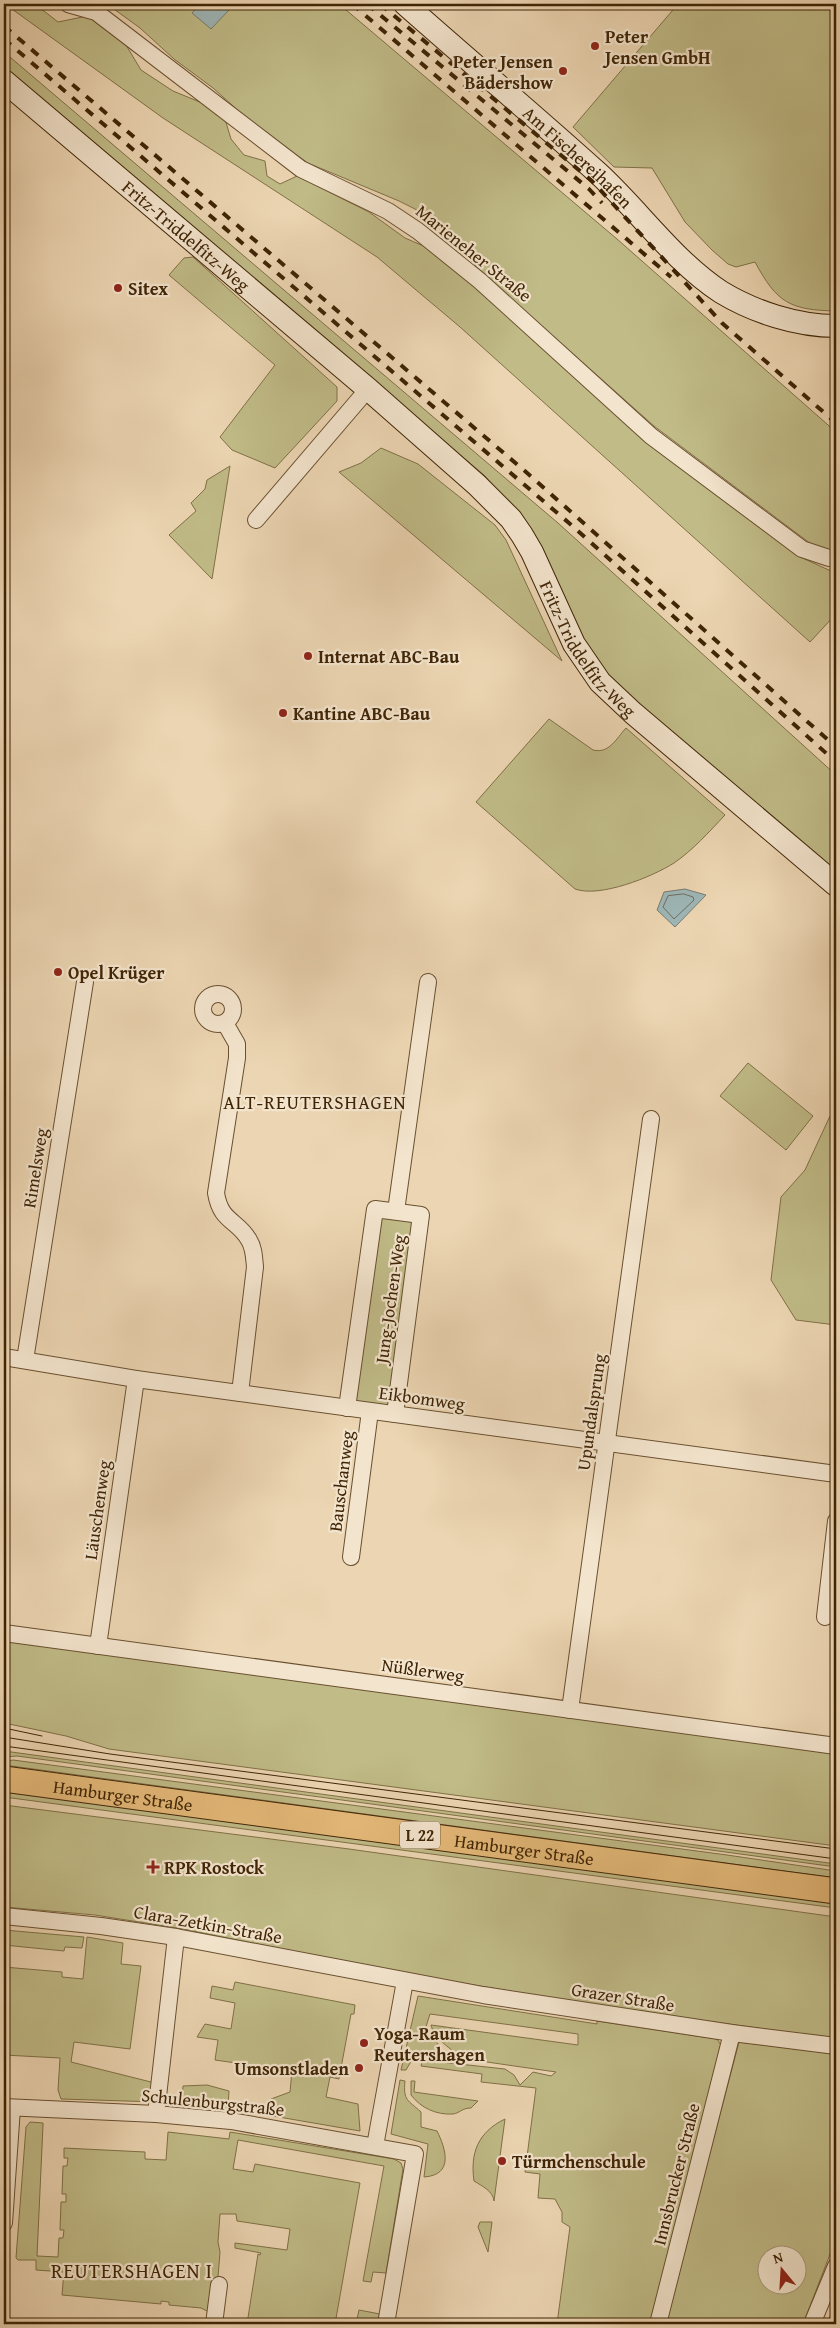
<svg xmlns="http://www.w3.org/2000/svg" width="840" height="2328" font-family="'Gentium Book Plus',serif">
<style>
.green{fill:#c0bb87;stroke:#807046;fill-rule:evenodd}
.water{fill:#9db6b7;stroke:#777c70}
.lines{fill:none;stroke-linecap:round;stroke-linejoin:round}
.shore{stroke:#6e6d5e;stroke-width:1}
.street-casing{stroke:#6a5030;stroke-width:18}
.secondary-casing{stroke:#3f2405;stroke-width:24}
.primary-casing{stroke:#3f2405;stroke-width:27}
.street{stroke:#f3e4cd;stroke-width:16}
.secondary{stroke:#f3e4cd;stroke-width:22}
.primary{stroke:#e6ba79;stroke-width:25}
.tram{stroke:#3f2405;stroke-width:1}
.rail{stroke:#3f2405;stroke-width:4;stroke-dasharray:9 9;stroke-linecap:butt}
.poi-dot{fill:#8f2418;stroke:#f3e4cd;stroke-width:2}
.labels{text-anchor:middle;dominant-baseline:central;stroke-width:4.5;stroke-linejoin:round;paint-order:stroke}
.shield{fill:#f3e4cd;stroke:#755e41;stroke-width:1}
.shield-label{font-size:16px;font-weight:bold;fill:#3f2405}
.poi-label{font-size:18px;font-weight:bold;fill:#3f2405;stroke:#f3e4cd;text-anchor:start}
.street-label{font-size:18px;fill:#3f2405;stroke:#f3e4cd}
.neighbourhood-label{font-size:19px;letter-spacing:1px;fill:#3f2405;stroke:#f3e4cd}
.quarter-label{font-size:20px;letter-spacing:1px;fill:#3f2405;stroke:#f3e4cd}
</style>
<rect width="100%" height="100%" fill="#ecd5b2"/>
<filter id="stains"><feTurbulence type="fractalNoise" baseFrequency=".004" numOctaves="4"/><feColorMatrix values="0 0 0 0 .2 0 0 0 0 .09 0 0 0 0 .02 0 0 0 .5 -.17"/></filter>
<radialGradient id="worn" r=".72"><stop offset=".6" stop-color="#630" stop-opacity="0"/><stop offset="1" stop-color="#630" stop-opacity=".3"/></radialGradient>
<g class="green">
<path d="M5 4H35L58 22 87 16 123 40 141 70 173 91 212 107 224 116 231 139 244 155 265 161 267 176 280 184 297 176 369 212 405 238 428 248 798 556 831 571 836 582V614L810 642 460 327 377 257 163 118Z"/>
<path d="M107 4H339L617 239 836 432V551L833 552 811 544 654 426 488 278 434 223 415 209 399 201 308 163 262 132 213 88 174 59 140 28Z"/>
<path d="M678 4H836V311C790 310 777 303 755 262L736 267 728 264 712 250 685 222 652 168 614 167 573 127Z"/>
<path d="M4 52 558 523 836 775V875L595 666 501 494 484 475 4 71Z"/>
<path d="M193 257 337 387V401L275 468 232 450 220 437 275 365 169 275 184 258Z"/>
<path d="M381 448 418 464 495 525 506 540 562 661 339 472 361 463Z"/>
<path d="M230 466 212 579 169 535 196 511 191 503 205 489 207 480Z"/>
<path d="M549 719 593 750C609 754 616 739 626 728L725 815C709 832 693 850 674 863 652 877 600 898 575 889L476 802Z"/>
<path d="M748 1063 813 1116 786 1150 720 1096Z"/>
<path d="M836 1113V1325L796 1320 771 1280 781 1197 805 1170 830 1116Z"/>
<path d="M380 1214 410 1218 415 1225 390 1409 350 1403Z"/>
<path d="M4 1633 836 1746V1846L109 1749 66 1736 9 1724 4 1720Z"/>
<path d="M4 1751 836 1864V1867L17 1756 4 1757Z"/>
<path d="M13 1760 727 1855 836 1871V1878L4 1765V1762Z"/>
<path d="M4 1791 836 1902V1908L4 1797Z"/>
<path d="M4 1805 349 1849 836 1917V2039L599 2006 390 1971 183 1929 95 1915 4 1907Z"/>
<path d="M4 1930 84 1937 82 1948 65 1947 64 1951 4 1945Z"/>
<path d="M87 1937 123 1943 121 1964 141 1966 130 2049 74 2042 71 2062 159 2084 158 2102 61 2099 58 2090 60 2058 4 2055V1967L62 1972V1977L83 1979Z"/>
<path d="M235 1982 355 2005 354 2014H351L339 2079 330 2077 326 2097 358 2104 360 2131 267 2115 271 2099 290 2092 292 2071 215 2060 218 2040 197 2037 205 2024 231 2029 235 2003 210 1998 212 1986 233 1990Z"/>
<path d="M418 1996 597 2024V2021L717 2039 721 2045 651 2324H557L570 2227 562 2222V2212L555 2199 538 2198 540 2174 525 2172 536 2088 481 2082 482 2074 421 2066 422 2062 431 2061 505 2069 514 2075 520 2085 533 2072 551 2076 556 2072 466 2059C455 2053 434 2039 431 2025L578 2045V2034L430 2014 425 2030 442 2048 436 2054 413 2058 406 2070H401Z"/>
<path d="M739 2042 836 2054V2239L803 2324H665ZM768 2256H798V2286H768Z"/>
<path d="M400 2080 405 2081C403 2101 408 2100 421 2112V2127L437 2131C446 2149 454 2175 424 2177L428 2144 391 2134Z"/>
<path d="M411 2081H415L414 2092 478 2101 471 2108C462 2108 460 2113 453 2114 436 2115 421 2108 411 2095Z"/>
<path d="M207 2085 229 2091 228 2108 182 2103 183 2086Z"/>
<path d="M505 2119 494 2201C493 2191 482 2186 474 2181 470 2153 478 2132 505 2119Z"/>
<path d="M30 2122 43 2123V2125L37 2256 58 2257 59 2238H63L64 2230H60L61 2202H66V2194H62L63 2166H67L68 2158H64V2148L145 2152V2159L166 2160 168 2132 229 2139 230 2132 394 2159 401 2163 403 2169 386 2273 373 2272 371 2282 363 2281 384 2166 238 2140 233 2169 253 2172 255 2164 360 2183 335 2324H247L258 2254 260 2255 261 2253 235 2248V2243L287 2250 290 2229 237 2221 236 2214H220L218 2242 220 2252 215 2315 201 2308 169 2305V2302L161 2301V2304L62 2295 64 2272 36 2270V2260H18L16 2258 26 2127Z"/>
<path d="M480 2222H492L488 2252 478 2227Z"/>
<path d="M836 2302V2324H827Z"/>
<path d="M359 2310 380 2314 378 2324H356Z"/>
</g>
<g class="water">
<path d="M200 4H224L230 9 211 29 192 13Z"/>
<path d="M685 889 706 895 675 927 657 910 664 892Z"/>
</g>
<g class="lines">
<path class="shore" d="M684 894 693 897 694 900 674 919 663 907 668 896Z"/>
<g class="street-casing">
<g id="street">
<path d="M68 4 96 12 301 169 388 211 418 231 480 281 651 436 802 549 829 558 836 557"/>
<path d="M256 520 368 389"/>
<circle cx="218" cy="1009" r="15"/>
<path d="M225 1023 237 1044V1058L216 1193C221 1223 237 1219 249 1240 254 1248 254 1257 255 1267L240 1393"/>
<path d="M396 1211 428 982"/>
<path d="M4 1357 136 1379 836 1474"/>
<path d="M25 1360 85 982"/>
<path d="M347 1408 375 1209 421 1215 395 1414"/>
<path d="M351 1557 370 1411"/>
<path d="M825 1617 836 1521"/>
<path d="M4 1633 836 1746"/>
<path d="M98 1646 136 1379"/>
<path d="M570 1710 651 1119"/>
<path d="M4 1916 101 1926 176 1937 483 1995 732 2033 836 2046"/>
<path d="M4 2107 156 2114 231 2121 415 2154 386 2324"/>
<path d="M156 2114 176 1937"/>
<path d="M375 2146 405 1981"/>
<path d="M4 2223 12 2108"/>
<path d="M214 2324 219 2285"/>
<path d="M658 2324 732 2033"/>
<path d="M812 2324 836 2266"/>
</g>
</g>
<g class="secondary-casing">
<g id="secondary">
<path id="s1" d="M405 4C469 61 535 116 599 174 640 212 674 261 721 292 754 312 797 326 836 326"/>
<path id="s2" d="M4 81 368 389 477 485 511 519 522 535 532 552 574 644 600 682 633 713 836 885"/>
</g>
</g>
<g class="primary-casing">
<g id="primary">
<path id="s3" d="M4 1779 836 1891"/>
</g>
</g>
<use href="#street" class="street"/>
<use href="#secondary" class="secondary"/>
<use href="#primary" class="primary"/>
<g class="tram">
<path d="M4 1728 42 1736"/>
<path d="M4 1737 110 1754 836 1849"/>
<path d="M4 1746 836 1859"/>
</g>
<g class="rail">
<path d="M352 4 671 277"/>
<path d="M367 4 589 189 602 203"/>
<path d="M380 4 592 181 722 323 836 423"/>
<path d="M4 26 526 472 836 747"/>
<path d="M4 39 569 523 836 762"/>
</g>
</g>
<g class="poi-dot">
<circle cx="595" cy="46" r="5"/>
<circle cx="563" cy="71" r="5"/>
<circle cx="118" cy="288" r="5"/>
<circle cx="308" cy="656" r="5"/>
<circle cx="283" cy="713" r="5"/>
<circle cx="58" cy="972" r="5"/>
<path d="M150.5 1859.5h5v5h5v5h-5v5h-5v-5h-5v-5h5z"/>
<circle cx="364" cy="2043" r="5"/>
<circle cx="359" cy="2068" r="5"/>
<circle cx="502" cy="2161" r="5"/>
</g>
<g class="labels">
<rect class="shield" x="400" y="1821.5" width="40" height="27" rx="4"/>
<g class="shield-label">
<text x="420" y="1835">L 22</text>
</g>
<g class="poi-label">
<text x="605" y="36">Peter<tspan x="605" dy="21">Jensen GmbH</tspan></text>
<text x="553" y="61" text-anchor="end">Peter Jensen<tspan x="553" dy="21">Bädershow</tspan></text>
<text x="128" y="288">Sitex</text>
<text x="318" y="656">Internat ABC-Bau</text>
<text x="293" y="713">Kantine ABC-Bau</text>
<text x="68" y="972">Opel Krüger</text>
<text x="164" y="1867">RPK Rostock</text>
<text x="374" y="2033">Yoga-Raum<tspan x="374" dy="21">Reutershagen</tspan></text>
<text x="349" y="2068" text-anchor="end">Umsonstladen</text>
<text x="512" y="2161">Türmchenschule</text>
</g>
<g class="street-label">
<text stroke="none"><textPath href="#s1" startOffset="231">Am Fischereihafen</textPath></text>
<text stroke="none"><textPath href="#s2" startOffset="239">Fritz-Triddelfitz-Weg</textPath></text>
<text transform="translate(474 253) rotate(39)">Marieneher Straße</text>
<text stroke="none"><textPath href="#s2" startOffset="822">Fritz-Triddelfitz-Weg</textPath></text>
<text transform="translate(35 1168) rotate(-81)">Rimelsweg</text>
<text transform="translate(390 1299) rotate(-82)">Jung-Jochen-Weg</text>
<text transform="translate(422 1398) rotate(8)">Eikbomweg</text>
<text transform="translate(591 1412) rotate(-82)">Upundalsprung</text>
<text transform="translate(341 1481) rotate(-83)">Bauschanweg</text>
<text transform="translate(97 1510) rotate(-82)">Läuschenweg</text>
<text transform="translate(423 1670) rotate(8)">Nüßlerweg</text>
<text stroke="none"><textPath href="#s3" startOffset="120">Hamburger Straße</textPath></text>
<text stroke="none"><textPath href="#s3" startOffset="525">Hamburger Straße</textPath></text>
<text transform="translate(208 1924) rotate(10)">Clara-Zetkin-Straße</text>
<text transform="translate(623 1997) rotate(9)">Grazer Straße</text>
<text transform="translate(213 2102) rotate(6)">Schulenburgstraße</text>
<text transform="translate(676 2174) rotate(-76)">Innsbrucker Straße</text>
</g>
<g class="neighbourhood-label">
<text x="315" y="1102">ALT-REUTERSHAGEN</text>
</g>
<g class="quarter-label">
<text x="132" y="2270">REUTERSHAGEN I</text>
</g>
</g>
<rect width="840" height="2328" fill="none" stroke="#ecd5b2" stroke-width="20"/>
<rect x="5" y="5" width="830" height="2318" fill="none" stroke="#3f2405" stroke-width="2.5"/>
<rect x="10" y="10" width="820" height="2308" fill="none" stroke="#3f2405"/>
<g transform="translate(782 2270) rotate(342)"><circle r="24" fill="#f3e4cd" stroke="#ab977d"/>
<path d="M0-4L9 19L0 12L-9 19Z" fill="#8f2418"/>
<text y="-8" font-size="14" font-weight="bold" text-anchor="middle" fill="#3f2405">N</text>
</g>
<rect width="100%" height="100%" filter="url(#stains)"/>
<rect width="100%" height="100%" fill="url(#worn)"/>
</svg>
